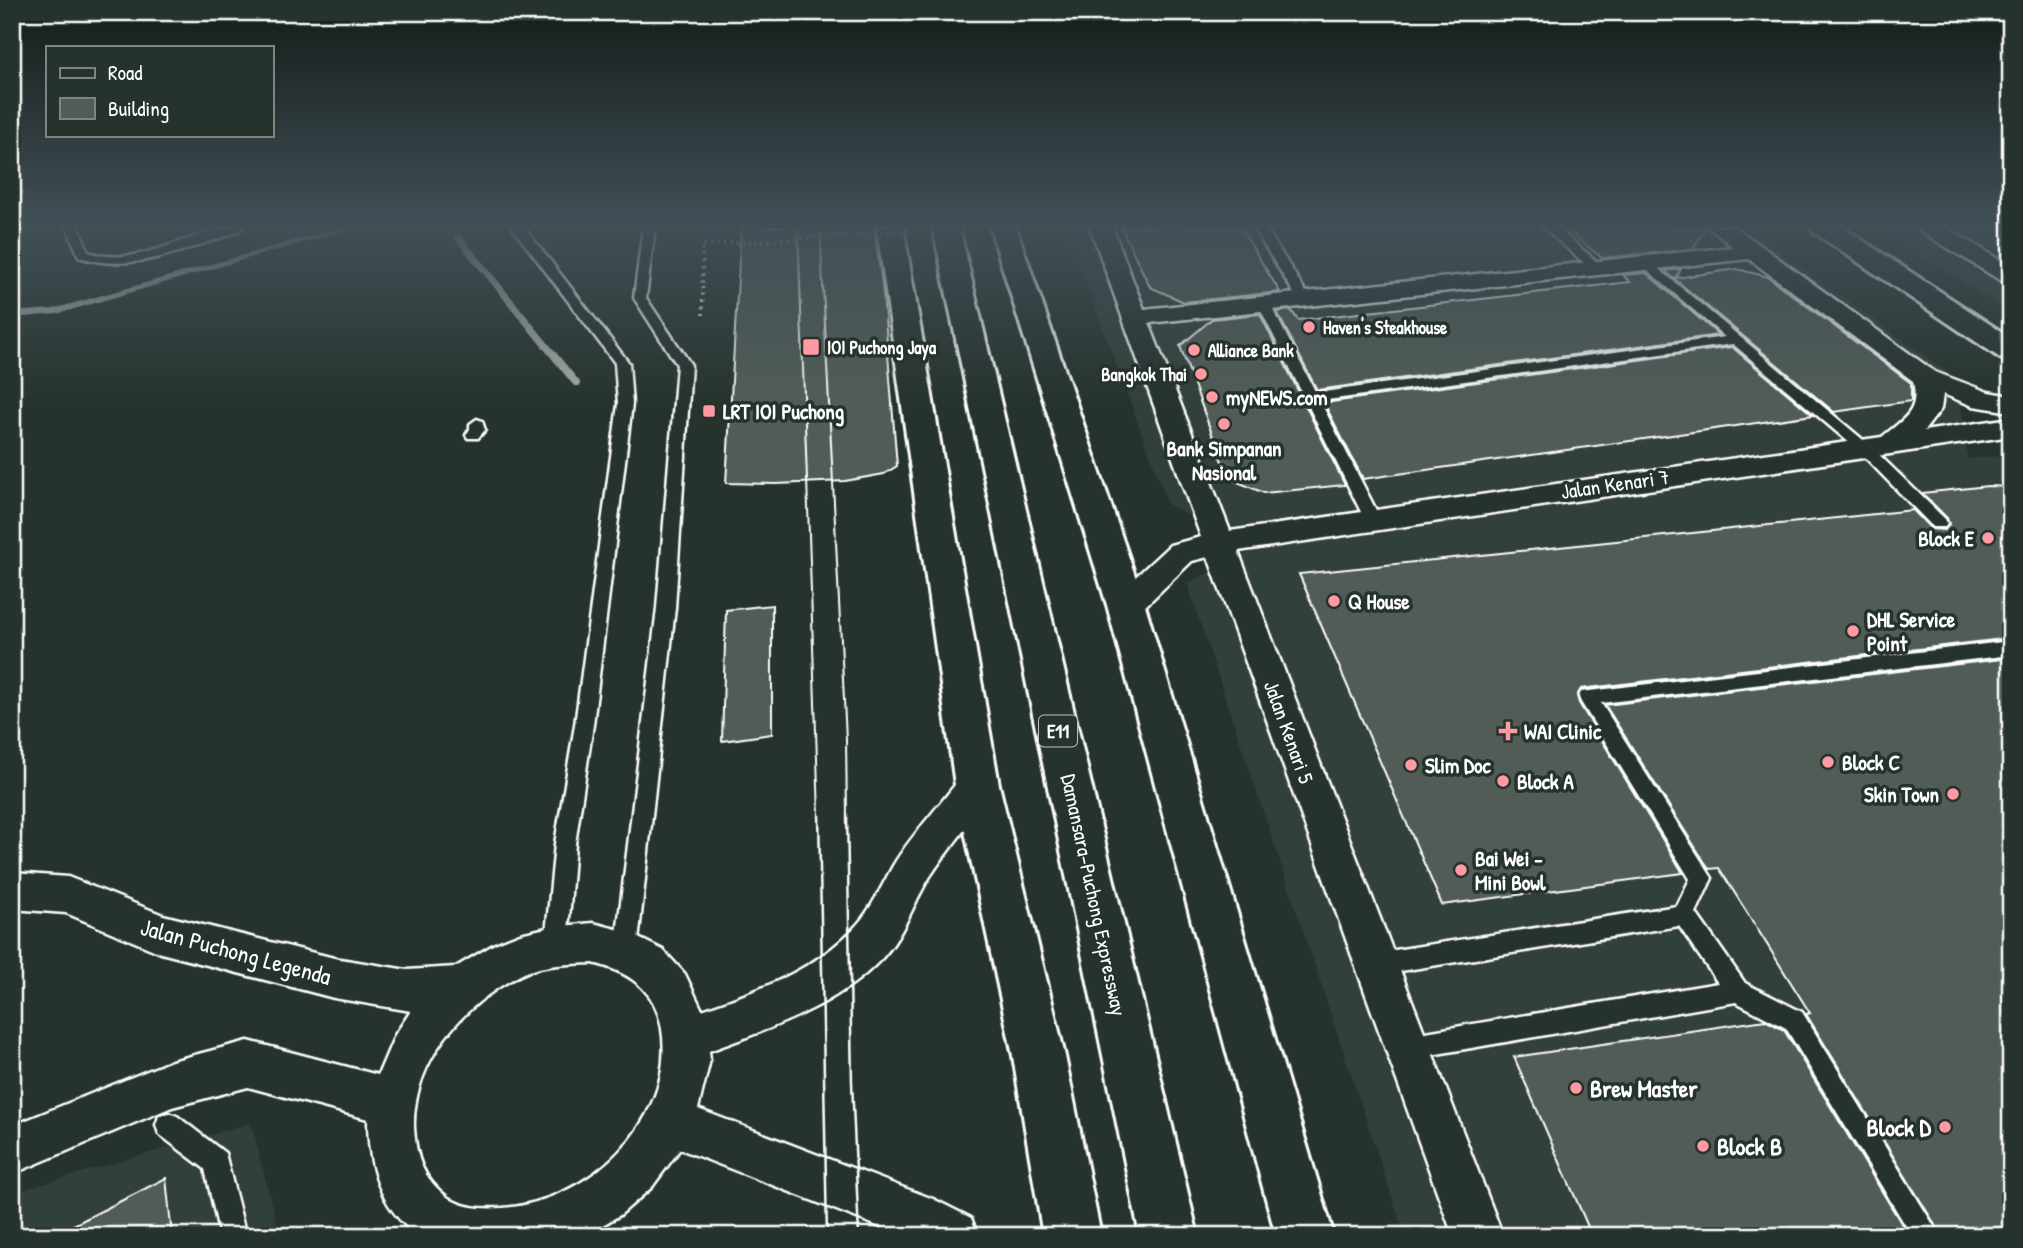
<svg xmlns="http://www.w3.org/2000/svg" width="2023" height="1248" font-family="'Patrick Hand',sans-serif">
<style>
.built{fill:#333f3a}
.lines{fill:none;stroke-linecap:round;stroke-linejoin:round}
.stream{fill:#a4a9a7;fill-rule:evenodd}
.building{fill:#515c57;stroke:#fff;stroke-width:2}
.lane-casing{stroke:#fff;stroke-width:5}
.street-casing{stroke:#fff;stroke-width:5}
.secondary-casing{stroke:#fff;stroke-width:6}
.highway-casing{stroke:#fff;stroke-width:6}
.path{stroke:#fff;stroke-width:3.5;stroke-dasharray:2 4.5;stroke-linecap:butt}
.lane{fill:#26332d;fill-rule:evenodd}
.street{fill:#26332d;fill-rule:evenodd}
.secondary{fill:#26332d;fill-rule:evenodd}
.highway{fill:#26332d;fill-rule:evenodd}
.tram-far1{stroke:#fff;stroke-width:2}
.tram{stroke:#fff;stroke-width:2.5}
.path-bridge{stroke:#fff;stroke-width:3.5;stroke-dasharray:2 4.5;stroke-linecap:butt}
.poi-dot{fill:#ff9aa2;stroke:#26332d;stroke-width:2.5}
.labels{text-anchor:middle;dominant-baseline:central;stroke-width:7;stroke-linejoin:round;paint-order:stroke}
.far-poi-label{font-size:18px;font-weight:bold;fill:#fff;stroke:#26332d;text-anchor:start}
.shield{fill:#26332d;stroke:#bec2c0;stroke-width:2}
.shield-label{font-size:19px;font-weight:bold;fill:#fff}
.poi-label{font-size:21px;font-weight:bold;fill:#fff;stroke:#26332d;text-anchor:start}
.street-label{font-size:21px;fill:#fff;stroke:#26332d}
.near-street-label{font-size:24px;fill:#fff;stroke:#26332d}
.near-poi-label{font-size:24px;font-weight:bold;fill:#fff;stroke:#26332d;text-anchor:start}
</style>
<rect width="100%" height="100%" fill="#26332d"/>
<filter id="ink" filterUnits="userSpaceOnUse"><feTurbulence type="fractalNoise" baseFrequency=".0143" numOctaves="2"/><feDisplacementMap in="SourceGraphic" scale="14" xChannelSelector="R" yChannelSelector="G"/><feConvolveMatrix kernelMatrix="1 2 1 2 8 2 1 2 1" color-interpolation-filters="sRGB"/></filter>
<g filter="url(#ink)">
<g class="built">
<path d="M1065 227H1746L1958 380 1968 459 2011 454V1236H1405L1187 583 1253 551 1168 504Z"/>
<path d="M1877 227H2011V314Z"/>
<path d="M251 1123 280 1236H12V1193Z"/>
</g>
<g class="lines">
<g class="stream">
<path d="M342 227H356L57 314 12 318V312L53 309Z"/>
<path d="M458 234 461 235 580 382V386H574L455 239 454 237Z"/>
</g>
</g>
<g class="building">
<path d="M741 227H874L883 292 897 466 884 474 845 481 776 484 726 483Z"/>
<path d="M1121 227H1240L1280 292 1184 302 1150 287Z"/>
<path d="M1564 227H1706L1693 249 1602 258Z"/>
<path d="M1681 269 1676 278 1737 269 1768 277 1911 383V401L1834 412 1665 271Z"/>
<path d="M1646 273 1719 335 1317 390 1277 312 1291 310 1298 320 1630 282 1623 275Z"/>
<path d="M1260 314 1345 485 1264 493 1228 478 1180 346 1212 319Z"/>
<path d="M1732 347 1813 415 1363 479 1324 403Z"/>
<path d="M1988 486 2011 487V638L1581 689 1577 696 1579 703 1683 873 1442 905 1299 574 1913 510 1931 529 1945 530 1949 524 1947 518 1922 493Z"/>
<path d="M772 605V734L722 741 726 610Z"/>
<path d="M2011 658V1226L1942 1236 1806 1014 1810 1013 1719 868 1709 869 1605 705Z"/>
<path d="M1765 1020 1784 1030 1909 1236H1592L1514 1057Z"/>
<path d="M166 1178 172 1236H52Z"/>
</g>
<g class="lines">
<g class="lane-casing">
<g id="lane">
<path d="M67 227H79L88 252C143 270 191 227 244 227 235 234 220 238 208 242 166 257 123 271 79 257Z"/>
<path d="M512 227H524L629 363 632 404 593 725 575 844 567 944 564 951 556 954 548 951 545 944 555 844 575 725 618 404 615 363Z"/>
<path d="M643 227H655L646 298 691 365 675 608 637 951 634 958 626 961 618 958 615 951 657 608 677 365 634 298Z"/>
<path d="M1253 227H1265L1311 300 1310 303H1300Z"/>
<path d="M1543 227H1556L1602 266V272H1594Z"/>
<path d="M1648 260 1868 444 1945 519 1947 523 1945 527H1933L1858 450 1733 344 1320 401 1381 520 1379 524H1367L1258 304 1264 300 1270 304 1316 393 1725 337 1644 267V261Z"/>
<path d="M477 419 482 421 485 430 478 438H468L466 435 470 429V424Z"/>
<path d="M2011 641V655L1601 703 1712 878 1696 913 1745 983 1802 1012 1940 1236H1912L1786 1028 1736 1002 1408 1059 1400 1055 1396 1047 1400 1039 1408 1035 1718 983 1679 926 1376 975 1368 971 1365 964 1368 957 1376 953 1677 906 1690 879 1581 702 1579 697 1581 692Z"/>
<path d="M168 1113 177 1116 225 1153 246 1236H220L205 1169 159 1134 156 1125 159 1116Z"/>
</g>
</g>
<g class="street-casing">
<g id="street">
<path d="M1090 227H1112L1144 309 1733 247 1709 227H1735L1935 372 1988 392 2011 396V412L1973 406 1943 394 1941 409 1924 431 2011 418V436L1238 551 1503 1236H1453L1208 557 1192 561 1138 613 1126 617 1114 613 1110 605 1114 597 1170 545 1201 537ZM1749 259 1913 381C1920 413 1903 419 1882 437L1230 531 1149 323Z"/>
<path d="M1919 227H1946L2011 267V284L2003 282 1922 232Z"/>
<path d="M977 769 990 774 996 785 990 796C970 824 947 850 929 878 913 904 904 934 883 957 838 1006 769 1029 709 1051L710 1060 698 1109 933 1199 971 1218 978 1236H903L680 1149 652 1187 620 1215 583 1236H418C379 1207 368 1165 368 1119L248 1087 172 1107 12 1174V1126L172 1061 248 1041 378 1075 395 1035 411 1011 334 998 161 953 66 913 12 909V873L68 877 163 915 334 958 407 970 456 967 495 944 520 934 551 927 593 923 624 931 663 950 685 974 702 1010C756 992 816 970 855 927 872 909 882 885 894 864 908 841 926 821 943 800 954 787 960 775 977 769ZM593 963C634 973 659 993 663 1037 671 1125 588 1202 503 1208 484 1209 463 1209 447 1197 423 1178 416 1159 414 1128 412 1062 463 1004 520 975 541 964 570 964 593 963Z"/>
</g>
</g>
<g class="secondary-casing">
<path id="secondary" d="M1811 227H1842L2011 338V361L2000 358 1815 233Z"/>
</g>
<g class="highway-casing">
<g id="highway">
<path d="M877 227H903L999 785 1065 1056 1101 1236H1043L1013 1056 955 785Z"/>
<path d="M933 227H959L1198 1236H1140Z"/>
<path d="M990 227H1016L1145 605 1334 1236H1276L1107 605Z"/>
</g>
</g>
<path class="path" d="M703 315 702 245 842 235"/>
<use href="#lane" class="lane"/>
<use href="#street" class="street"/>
<use href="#secondary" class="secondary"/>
<use href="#highway" class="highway"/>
<g class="tram-far1">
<path d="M798 227 819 815"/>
<path d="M820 227 846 739 847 815"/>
</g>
<g class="tram">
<path d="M819 814 827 1236"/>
<path d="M847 814 852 1082 859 1236"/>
</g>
<path class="path-bridge" d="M842 235 952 227"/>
</g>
</g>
<linearGradient id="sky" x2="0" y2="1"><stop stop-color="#151c19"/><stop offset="0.56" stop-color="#415057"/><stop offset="1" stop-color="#415057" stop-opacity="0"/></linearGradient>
<rect width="2023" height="402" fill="url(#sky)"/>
<g class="poi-dot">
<circle cx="1309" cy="327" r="7"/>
<rect x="802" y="338" width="18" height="18" rx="3.5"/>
<circle cx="1194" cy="350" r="7"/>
<circle cx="1201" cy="374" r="7"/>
<circle cx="1212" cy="397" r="7"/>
<rect x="702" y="404" width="14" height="14" rx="3.5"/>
<circle cx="1224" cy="424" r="7"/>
<circle cx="1988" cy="538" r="7"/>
<circle cx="1334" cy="601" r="7"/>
<circle cx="1853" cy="631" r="7"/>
<path d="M1504.5 720.5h7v7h7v7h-7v7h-7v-7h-7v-7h7z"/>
<circle cx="1828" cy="762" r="7"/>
<circle cx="1411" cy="765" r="7"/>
<circle cx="1503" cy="781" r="7"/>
<circle cx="1953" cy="794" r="7"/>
<circle cx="1461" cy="870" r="7"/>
<circle cx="1576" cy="1088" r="7"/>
<circle cx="1945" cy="1127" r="7"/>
<circle cx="1703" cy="1146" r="7"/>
</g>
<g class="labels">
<g class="far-poi-label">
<text x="1323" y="327">Haven's Steakhouse</text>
<text x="827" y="347">IOI Puchong Jaya</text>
<text x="1208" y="350">Alliance Bank</text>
<text x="1187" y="374" text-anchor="end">Bangkok Thai</text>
</g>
<rect class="shield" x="1039" y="715.5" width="38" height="31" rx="5"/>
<g class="shield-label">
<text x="1058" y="731">E11</text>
</g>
<g class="poi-label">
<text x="1226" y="397">myNEWS.com</text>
<text x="723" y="411">LRT IOI Puchong</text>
<text x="1224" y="448" text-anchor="middle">Bank Simpanan<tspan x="1224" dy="24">Nasional</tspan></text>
<text x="1974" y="538" text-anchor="end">Block E</text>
<text x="1348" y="601">Q House</text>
<text x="1867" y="619">DHL Service<tspan x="1867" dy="24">Point</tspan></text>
<text x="1524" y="731">WAI Clinic</text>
<text x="1842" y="762">Block C</text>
<text x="1425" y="765">Slim Doc</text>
<text x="1517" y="781">Block A</text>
<text x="1939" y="794" text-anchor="end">Skin Town</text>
<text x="1475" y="858">Bai Wei -<tspan x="1475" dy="24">Mini Bowl</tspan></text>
</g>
<g class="street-label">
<text transform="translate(1615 484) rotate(-8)">Jalan Kenari 7</text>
<text transform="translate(1289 732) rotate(70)">Jalan Kenari 5</text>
<text transform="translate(1094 895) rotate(78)">Damansara–Puchong Expressway</text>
</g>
<g class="near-street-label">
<text transform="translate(236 951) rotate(15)">Jalan Puchong Legenda</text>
</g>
<g class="near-poi-label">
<text x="1590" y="1088">Brew Master</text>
<text x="1931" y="1127" text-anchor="end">Block D</text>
<text x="1717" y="1146">Block B</text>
</g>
</g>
<rect width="2023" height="1248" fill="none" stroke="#26332d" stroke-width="42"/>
<rect x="21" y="21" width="1981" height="1206" fill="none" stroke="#fff" stroke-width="2.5" filter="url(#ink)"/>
<rect x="46" y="46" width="228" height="91" fill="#26332d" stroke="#7d8581" stroke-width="2"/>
<rect x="60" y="68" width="35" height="10" fill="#26332d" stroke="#7d8581" stroke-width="2"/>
<text x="108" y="80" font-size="21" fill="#ffffff">Road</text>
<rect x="60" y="98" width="35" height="21" fill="#515c57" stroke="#7d8581" stroke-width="2"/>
<text x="108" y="116" font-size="21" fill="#ffffff">Building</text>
</svg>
